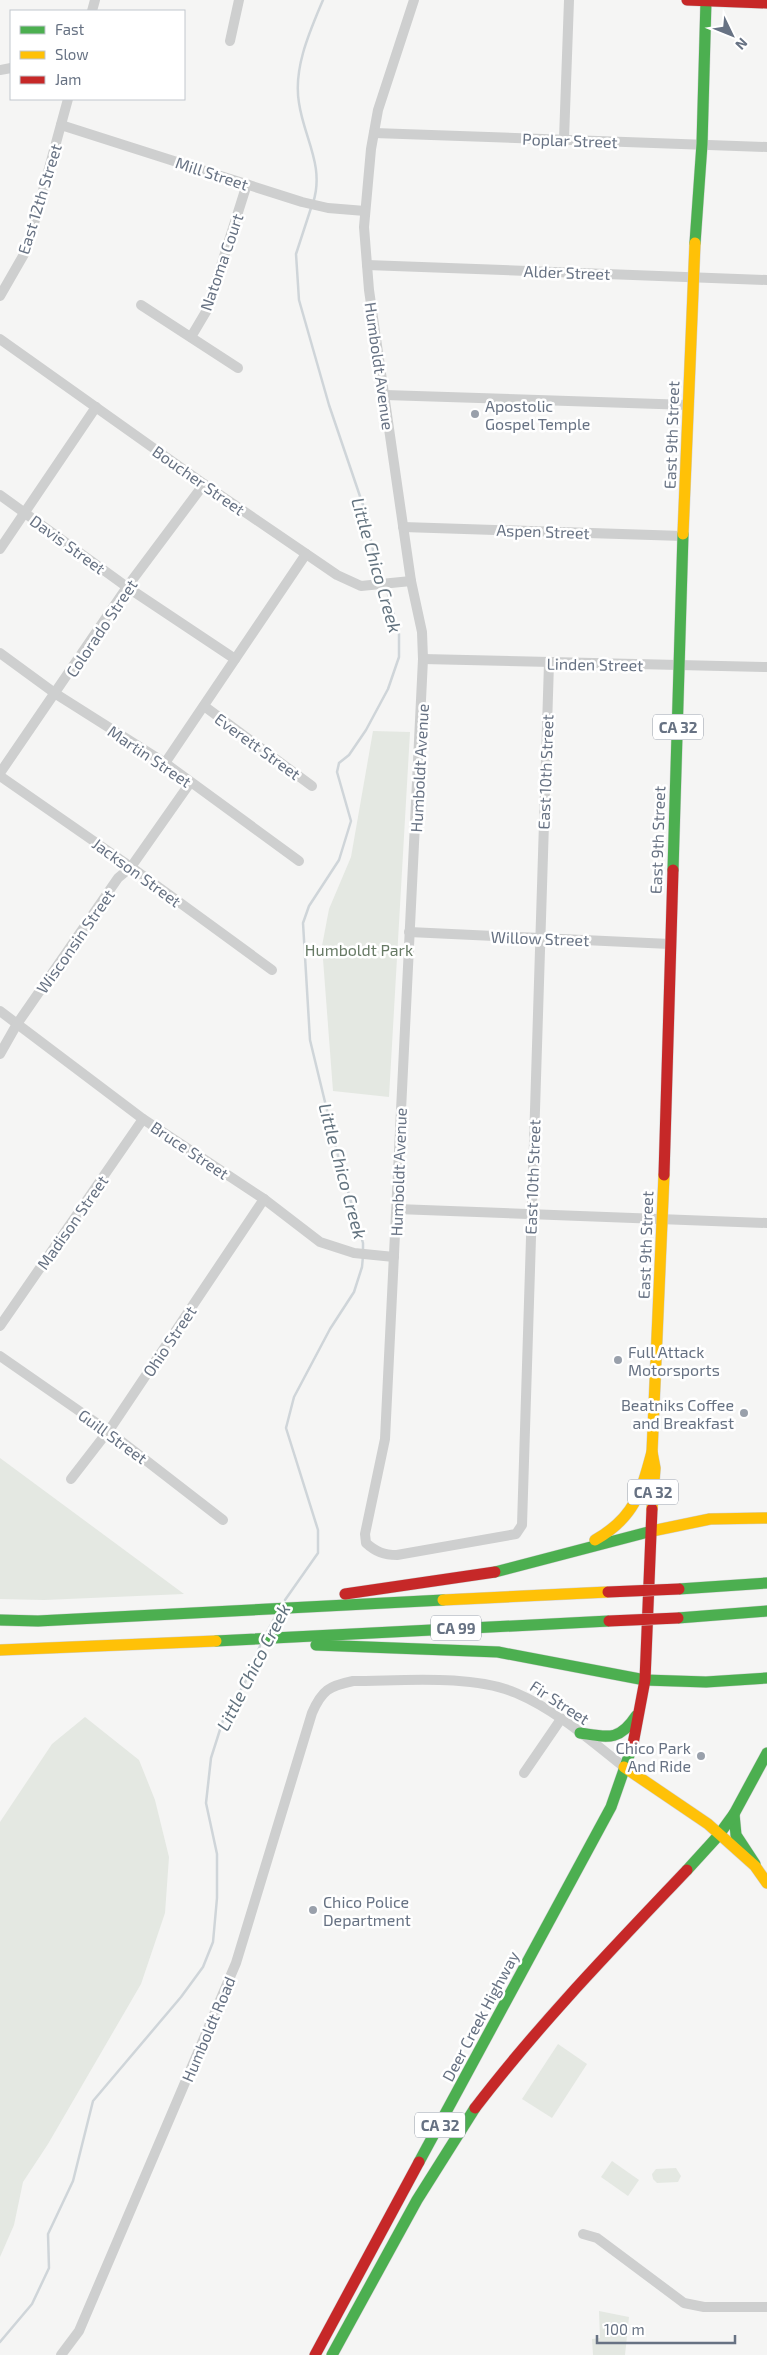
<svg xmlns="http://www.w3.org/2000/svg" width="767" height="2355" font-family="'Exo 2',sans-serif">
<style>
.green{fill:#e4e8e2}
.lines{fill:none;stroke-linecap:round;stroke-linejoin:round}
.stream{stroke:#cfd5d9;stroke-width:2.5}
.fast-casing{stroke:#d1d1d2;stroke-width:12}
.slow-casing{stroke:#d1d1d2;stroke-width:12}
.jam-casing{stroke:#d1d1d2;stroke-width:12}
.street{stroke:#cecfcf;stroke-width:10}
.fast{stroke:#4caf50;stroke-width:11}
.slow{stroke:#ffc107;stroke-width:11}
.jam{stroke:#c62828;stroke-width:11}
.jam-bridge-casing{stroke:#d2d3d3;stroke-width:12;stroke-linecap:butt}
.jam-bridge{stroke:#c62828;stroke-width:11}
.poi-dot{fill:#99a0ab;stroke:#fff;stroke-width:2}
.labels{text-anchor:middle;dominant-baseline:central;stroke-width:5;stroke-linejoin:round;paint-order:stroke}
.shield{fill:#fff;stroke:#959ca8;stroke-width:1}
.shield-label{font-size:15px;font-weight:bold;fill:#677283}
.street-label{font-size:16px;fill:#677283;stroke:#fff}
.poi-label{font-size:16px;fill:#677283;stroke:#fff;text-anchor:start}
.park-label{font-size:16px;fill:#677a65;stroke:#fff}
.water-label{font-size:18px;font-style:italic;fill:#63737f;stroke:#fff}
</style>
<rect width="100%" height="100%" fill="#f5f5f4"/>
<g class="green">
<path d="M373 731 410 732 389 1097 333 1091 322 946 329 909 351 857Z"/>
<path d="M0 1458 184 1594 44 1600 0 1599Z"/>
<path d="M85 1717 139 1760 155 1800 169 1857 165 1913 141 1984 48 2144 23 2182 14 2225 0 2257V1822L52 1744Z"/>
<path d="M558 2044 587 2064 552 2118 522 2099Z"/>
<path d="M612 2161 639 2180 628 2196 601 2177Z"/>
<path d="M676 2168 681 2176 678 2182 657 2183 653 2179 652 2174 656 2169Z"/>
<path d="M599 2311 629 2317 625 2355H593L592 2339 600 2338Z"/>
</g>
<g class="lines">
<g class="stream">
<path d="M313 203C325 166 304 138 299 103 293 68 310 31 323 0"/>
<path d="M311 208 296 254 299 300 329 405 364 508 377 569 384 582"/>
<path d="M363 1251V1243L340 1164 310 1040 303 923 309 906 339 860 351 821 337 772 339 763 349 755 366 730 388 689 399 657V634L386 587"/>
<path d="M285 1600 318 1553V1530L286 1428 294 1397 330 1329 354 1292 362 1267 363 1256"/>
<path d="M267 1632 276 1615"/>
<path d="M0 2342 32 2304 49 2268 48 2234 73 2181 93 2101 181 1997 203 1967 213 1942 217 1898V1854L206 1803 211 1758 225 1714 244 1685 260 1646"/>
</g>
<g class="fast-casing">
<g id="fast">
<path d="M695 243 702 144 706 0"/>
<path d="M673 870 683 534"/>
<path d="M495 1572 652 1531"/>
<path d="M679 1589 767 1583"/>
<path d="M678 1618 767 1611"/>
<path d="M0 1620 38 1621 443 1600"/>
<path d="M216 1641 609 1621"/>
<path d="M316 1645 498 1652 645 1680"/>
<path d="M645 1680 706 1682 767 1678"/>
<path d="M580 1733C607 1737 619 1742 636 1716"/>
<path d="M734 1814 736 1835 755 1864"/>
<path d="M687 1870 718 1836 734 1814 767 1753"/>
<path d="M419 2162 611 1807 633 1744"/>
<path d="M332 2355 417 2200 475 2108"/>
</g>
</g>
<g class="slow-casing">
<g id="slow">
<path d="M683 534 695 243"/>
<path d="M652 1509 655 1468 652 1452 664 1175"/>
<path d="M652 1531 710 1519 767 1518"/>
<path d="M595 1540C634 1518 641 1493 652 1452"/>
<path d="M443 1600 608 1592"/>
<path d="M0 1650 216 1641"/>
<path d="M624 1767 708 1824 755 1866 767 1883"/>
</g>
</g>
<g class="jam-casing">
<g id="jam">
<path d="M687 0 767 3"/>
<path d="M664 1175 673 870"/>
<path d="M345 1594 495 1572"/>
<path d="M633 1744 645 1680 652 1509"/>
<path d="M475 2108C540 2023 614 1947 687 1870"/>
<path d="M315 2355 419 2162"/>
</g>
</g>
<g class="street">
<path d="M414 0 378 110 371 149 364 227 369 290 411 581 422 632 423 659 385 1439 365 1534 366 1543C376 1552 384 1555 397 1555L516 1534 522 1525 549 663"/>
<path d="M92 11 95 0"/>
<path d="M230 41 239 0"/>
<path d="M0 70 11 68"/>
<path d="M61 125 302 202 328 208 365 211"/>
<path d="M374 133 767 147"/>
<path d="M564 139 569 0"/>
<path d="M367 265 767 280"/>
<path d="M0 296 27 249 68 99"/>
<path d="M141 305 238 368"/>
<path d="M191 337 207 310 247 184"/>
<path d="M0 339 204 484 337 575 361 586 411 581"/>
<path d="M385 395 689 405"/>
<path d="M0 495 127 587 235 659"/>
<path d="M403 527 683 536"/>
<path d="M0 549 96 407"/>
<path d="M0 653 56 694 165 763 299 861"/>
<path d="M423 659 767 667"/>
<path d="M204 706 312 786"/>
<path d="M165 763 306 554"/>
<path d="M0 773 127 587 204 484"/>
<path d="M0 776 131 867 272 970"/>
<path d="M409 932 670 944"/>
<path d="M0 1011 143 1119 264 1199 320 1242 354 1253 394 1257"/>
<path d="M0 1054 17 1024 118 878 131 867 190 783"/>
<path d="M397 1209 767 1223"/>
<path d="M0 1326 143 1119"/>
<path d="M0 1356 108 1431 223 1520"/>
<path d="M71 1479 112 1426 264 1199"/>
<path d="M524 1773 561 1719"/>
<path d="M583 2234 597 2238 684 2303 704 2307H767"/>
<path d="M61 2355 79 2331 236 1963 312 1713C322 1690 329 1686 353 1681 401 1681 472 1674 516 1693 556 1710 590 1740 624 1767"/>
</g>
<use href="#fast" class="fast"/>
<use href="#slow" class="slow"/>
<use href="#jam" class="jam"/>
<g class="jam-bridge-casing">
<g id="jam-bridge">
<path d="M608 1592 679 1589"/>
<path d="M609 1621 678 1618"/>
</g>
</g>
<use href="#jam-bridge" class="jam-bridge"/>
</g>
<g class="poi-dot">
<circle cx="475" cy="414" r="5"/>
<circle cx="618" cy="1360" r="5"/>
<circle cx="744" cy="1413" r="5"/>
<circle cx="701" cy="1756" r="5"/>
<circle cx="313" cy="1910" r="5"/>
</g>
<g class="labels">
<g class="shield">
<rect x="653" y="714.5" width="50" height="25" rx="4"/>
<rect x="628" y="1479.5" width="50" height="25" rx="4"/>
<rect x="431" y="1615.5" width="50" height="25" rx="4"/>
<rect x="415" y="2112.5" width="50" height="25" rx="4"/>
</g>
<g class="shield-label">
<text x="678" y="727">CA 32</text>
<text x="653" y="1492">CA 32</text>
<text x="456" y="1628">CA 99</text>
<text x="440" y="2125">CA 32</text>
</g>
<g class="street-label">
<text transform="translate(570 140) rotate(2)">Poplar Street</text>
<text transform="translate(212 173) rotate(18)">Mill Street</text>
<text transform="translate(39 199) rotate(-73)">East 12th Street</text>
<text transform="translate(221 262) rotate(-71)">Natoma Court</text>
<text transform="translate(567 272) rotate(2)">Alder Street</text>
<text transform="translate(380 366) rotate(82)">Humboldt Avenue</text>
<text transform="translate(671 435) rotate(-88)">East 9th Street</text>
<text transform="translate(199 480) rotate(35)">Boucher Street</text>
<text transform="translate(543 531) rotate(2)">Aspen Street</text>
<text transform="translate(68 544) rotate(36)">Davis Street</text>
<text transform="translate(101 628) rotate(-56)">Colorado Street</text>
<text transform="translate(595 664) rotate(1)">Linden Street</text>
<text transform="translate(258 746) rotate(36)">Everett Street</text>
<text transform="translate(150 756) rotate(34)">Martin Street</text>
<text transform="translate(419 768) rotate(-87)">Humboldt Avenue</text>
<text transform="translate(545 772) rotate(-88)">East 10th Street</text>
<text transform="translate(657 840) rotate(-88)">East 9th Street</text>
<text transform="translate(137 872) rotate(36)">Jackson Street</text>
<text transform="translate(540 938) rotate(2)">Willow Street</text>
<text transform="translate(75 941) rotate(-55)">Wisconsin Street</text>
<text transform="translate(190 1150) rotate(34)">Bruce Street</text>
<text transform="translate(398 1172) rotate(-88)">Humboldt Avenue</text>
<text transform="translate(532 1177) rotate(-88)">East 10th Street</text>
<text transform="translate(72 1222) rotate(-55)">Madison Street</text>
<text transform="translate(645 1245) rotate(-88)">East 9th Street</text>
<text transform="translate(169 1341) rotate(-56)">Ohio Street</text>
<text transform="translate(113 1436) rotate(36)">Guill Street</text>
<text transform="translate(560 1702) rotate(33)">Fir Street</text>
<text transform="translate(480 2016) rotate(-62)">Deer Creek Highway</text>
<text transform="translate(208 2029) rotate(-67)">Humboldt Road</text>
</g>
<g class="poi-label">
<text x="485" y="405">Apostolic<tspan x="485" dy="18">Gospel Temple</tspan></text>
<text x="628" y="1351">Full Attack<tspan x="628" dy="18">Motorsports</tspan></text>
<text x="734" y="1404" text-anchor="end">Beatniks Coffee<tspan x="734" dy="18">and Breakfast</tspan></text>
<text x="691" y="1747" text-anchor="end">Chico Park<tspan x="691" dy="18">And Ride</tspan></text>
<text x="323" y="1901">Chico Police<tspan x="323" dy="18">Department</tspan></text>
</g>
<g class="park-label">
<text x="359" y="949">Humboldt Park</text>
</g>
<g class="water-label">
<text transform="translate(377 565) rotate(74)">Little Chico Creek</text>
<text transform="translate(343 1171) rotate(75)">Little Chico Creek</text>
<text transform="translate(253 1667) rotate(-63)">Little Chico Creek</text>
</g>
</g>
<rect x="10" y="10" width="175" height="90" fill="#ffffff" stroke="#c2c7cd"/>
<rect x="20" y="26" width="25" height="8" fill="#4caf50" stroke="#c2c7cd"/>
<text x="55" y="35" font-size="15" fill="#677283">Fast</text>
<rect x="20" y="51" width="25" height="8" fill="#ffc107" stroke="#c2c7cd"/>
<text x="55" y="60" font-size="15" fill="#677283">Slow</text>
<rect x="20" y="76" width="25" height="8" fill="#c62828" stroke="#c2c7cd"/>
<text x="55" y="85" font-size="15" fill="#677283">Jam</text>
<g transform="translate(732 35) rotate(133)" stroke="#ffffff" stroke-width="4" paint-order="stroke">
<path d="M0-4L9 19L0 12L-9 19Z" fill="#677283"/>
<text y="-8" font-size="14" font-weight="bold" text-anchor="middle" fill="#677283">N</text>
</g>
<path d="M597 2335v8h138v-8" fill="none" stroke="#677283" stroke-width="2.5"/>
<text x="604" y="2335" font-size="15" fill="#677283" stroke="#ffffff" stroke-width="4" paint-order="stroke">100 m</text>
</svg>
